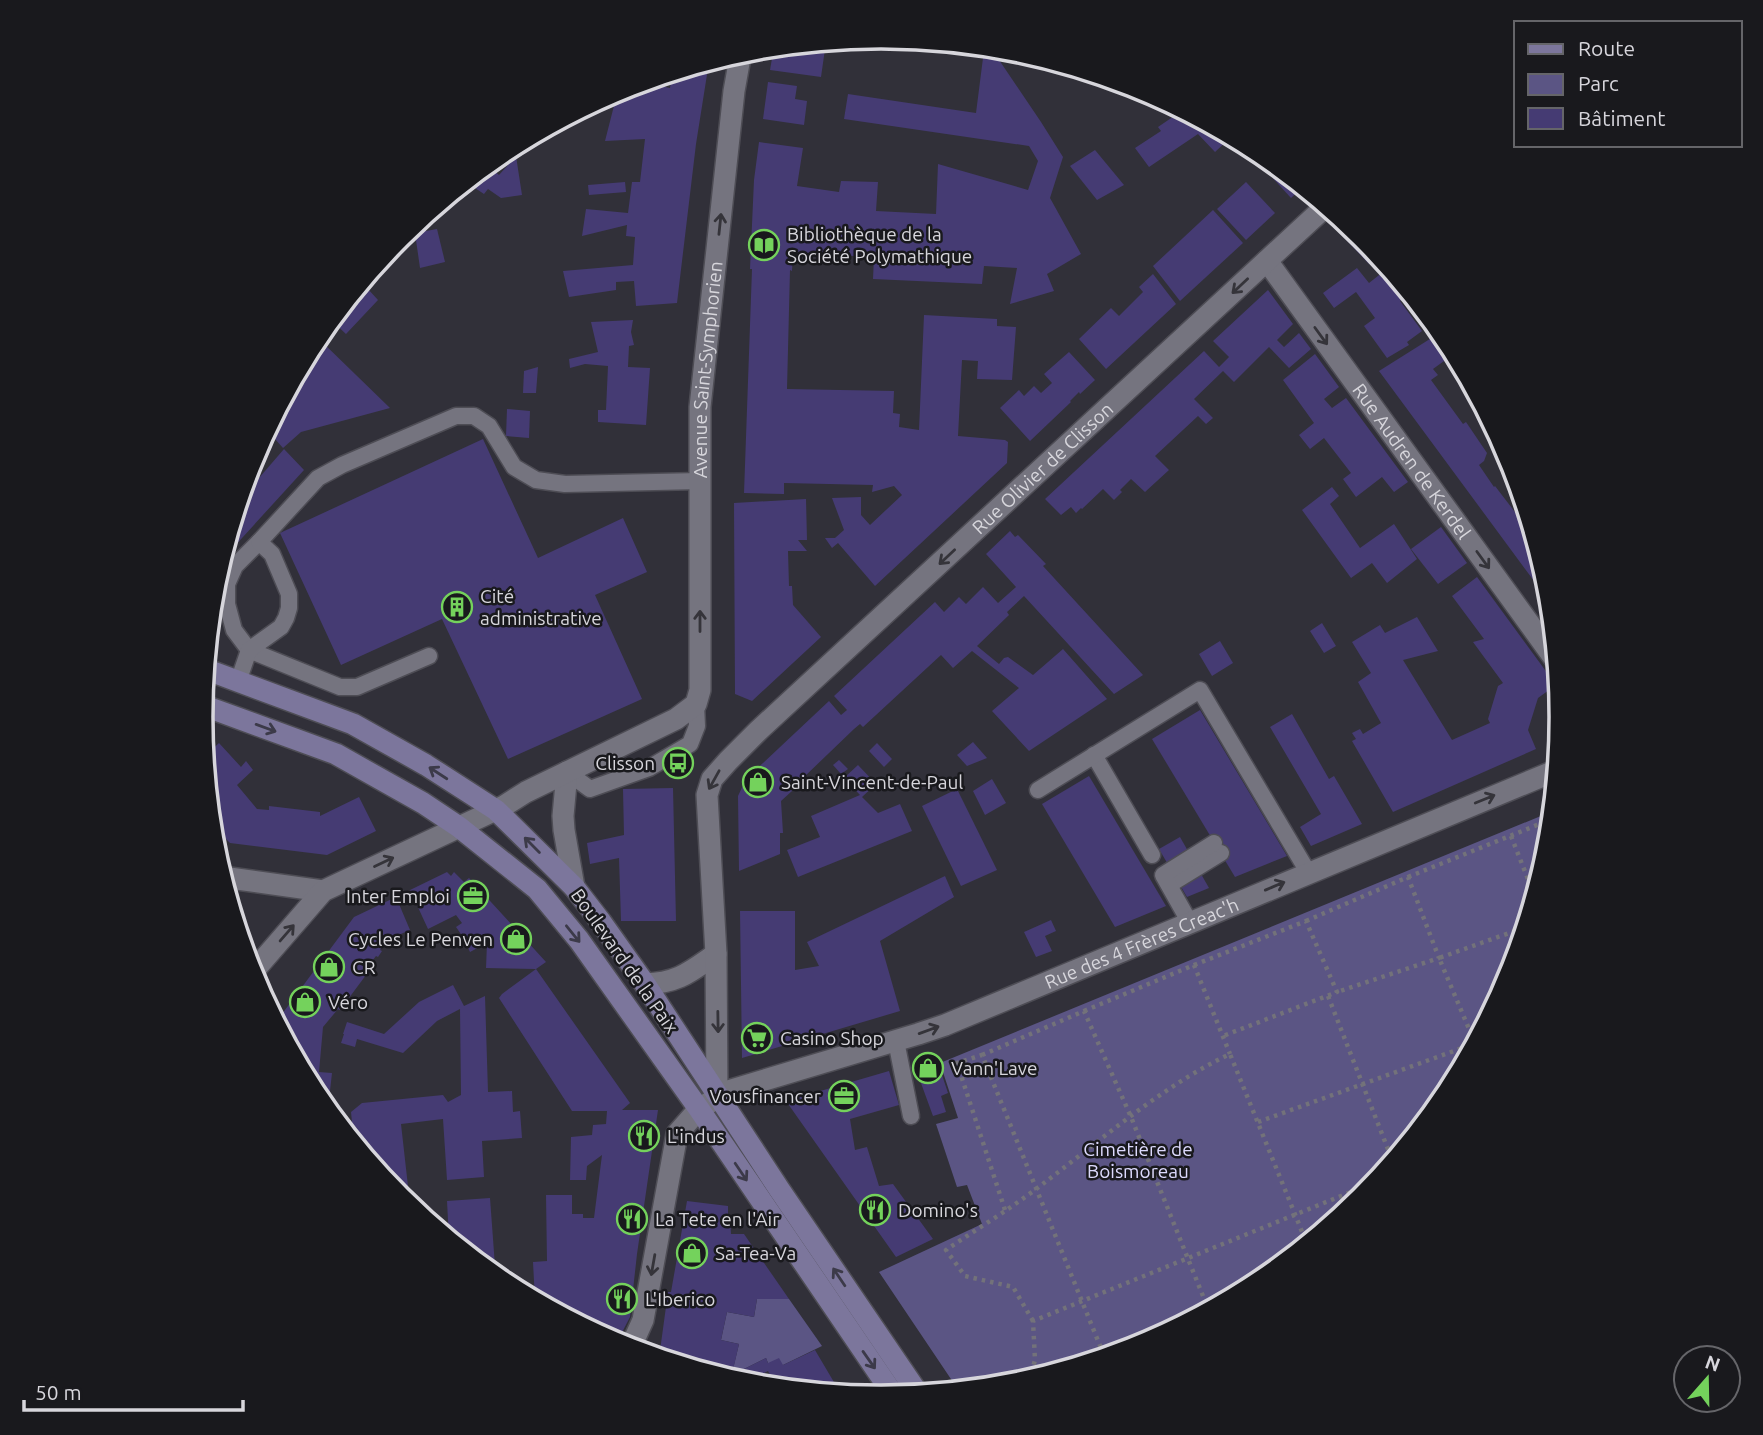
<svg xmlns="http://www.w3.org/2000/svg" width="1763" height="1435" font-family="Ubuntu,sans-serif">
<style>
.green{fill:#5b5584}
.building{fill:#453b73}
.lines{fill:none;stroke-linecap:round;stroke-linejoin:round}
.service-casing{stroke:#4e4d55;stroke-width:19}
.minor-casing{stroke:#4e4d55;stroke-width:24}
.secondary-casing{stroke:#4e4d55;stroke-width:24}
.path{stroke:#73727a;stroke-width:4.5;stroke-dasharray:3.5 5;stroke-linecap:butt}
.service{stroke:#75747f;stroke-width:16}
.minor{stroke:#75747f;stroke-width:21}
.secondary{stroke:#7c769c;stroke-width:21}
.oneway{stroke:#35343a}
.oneway2{stroke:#3c3a49}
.labels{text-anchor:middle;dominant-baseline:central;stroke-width:5;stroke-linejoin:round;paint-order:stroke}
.poi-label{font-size:19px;fill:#d7d6dc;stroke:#19191d;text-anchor:start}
.street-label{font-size:19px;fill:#d7d6dc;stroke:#19191d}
.park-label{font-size:19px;fill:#dddafd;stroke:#19191d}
.rim{fill:none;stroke:#d7d6dc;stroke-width:3.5}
</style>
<rect width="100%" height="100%" fill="#313039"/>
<g class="green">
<path d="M1553 811 1549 851 1510 978 1447 1096 1363 1199 1259 1284 1142 1347 1014 1385 959 1391 879 1272 982 1224 967 1185 957 1187 936 1124 958 1118 940 1063Z"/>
<path d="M757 1299H789L822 1346 783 1365 768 1363 766 1358 726 1378 720 1376 721 1366 733 1369 739 1344 721 1340 727 1312 754 1317Z"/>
</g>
<g class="building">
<path d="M826 42 821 77 770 70 774 47Z"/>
<path d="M940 43 991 48 1041 122 1063 157 1050 198 1081 254 1047 274 1054 291 1010 304 1017 268 984 266 982 284 873 279 874 257 793 253 792 271 790 270 787 389 894 391 893 413 900 414 899 427 919 430 924 315 997 319V326L1016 327 1012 380 977 379 978 361 962 360 958 436 1005 440 1008 442 1007 463 875 586 838 543 832 548 825 538H835L844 530 832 498 861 497V515L870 525 902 495 894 486 872 492 873 485 784 483V494L744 493 752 269H750L754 180 759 142 803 148 797 186 839 192 841 181 878 182 876 211 936 214 938 164 1028 190 1038 161 1029 146 844 119 848 94 976 113 983 58 990 55 972 52V55L939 50Z"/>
<path d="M709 62 696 144 677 303 636 306 634 281 616 282V290L569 297 563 271 633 265 635 237 626 236 627 225 582 236 586 209 628 213 632 182H640L645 139 605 141 618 90 642 82 670 88 672 73Z"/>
<path d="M768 82 797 86 795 99 807 101 804 125 763 119Z"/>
<path d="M1183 110 1223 132 1229 139 1215 152 1198 134 1149 167 1135 148 1161 131 1158 127Z"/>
<path d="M1095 150 1124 185 1097 200 1070 166Z"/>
<path d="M516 156 522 195 501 198 488 189 484 194 466 182 487 165 499 175Z"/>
<path d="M1267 157 1303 187 1291 198 1260 164Z"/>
<path d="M625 182 626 192 589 195 588 185Z"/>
<path d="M1246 182 1275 213 1246 240 1217 209Z"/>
<path d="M1213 210 1243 243 1180 301 1153 266Z"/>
<path d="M1344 221 1363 236 1410 293 1400 301 1422 331 1407 342 1409 345 1387 358 1364 326 1375 318 1356 292 1334 308 1323 293 1357 268 1369 283 1383 272 1372 261 1369 264 1336 229Z"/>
<path d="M437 229 445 262 420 268 415 233Z"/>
<path d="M372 270 378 276 367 288 378 300 346 334 331 320Z"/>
<path d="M1153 274 1176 304 1106 369 1079 339 1111 308 1119 316 1143 292 1139 287Z"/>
<path d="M1268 290 1293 324 1277 340 1284 347 1299 333 1311 349 1289 368 1269 347 1234 382 1223 371 1194 399 1213 418 1206 424 1198 416 1155 456 1169 470 1145 492 1131 479 1120 490 1122 492 1114 500 1103 489 1082 509 1081 508 1076 513 1071 507 1061 515 1045 499 1204 351 1219 367 1229 357 1213 341Z"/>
<path d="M633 320 631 332 634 345 629 346 628 367 650 368 646 425 598 422V410H606L608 366 585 364 570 368 569 359 598 352 591 322Z"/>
<path d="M1441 332 1455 353 1433 369 1438 375 1431 380 1463 424 1466 422 1487 453 1484 461 1479 465 1494 487 1495 486 1518 516 1527 510 1549 585 1551 604 1379 371Z"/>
<path d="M320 340 390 408 301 432 283 448 267 430 309 352Z"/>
<path d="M1069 352 1095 380 1080 394 1079 392 1070 401 1071 402 1030 441 1000 408 1019 390 1024 396 1034 386 1041 393 1052 383 1044 374Z"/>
<path d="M1315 354 1339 387 1324 399 1332 408 1346 398 1408 482 1394 492 1382 477 1356 497 1343 479 1351 473 1324 438 1310 449 1299 435 1314 423 1283 380Z"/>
<path d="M538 367 536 393H523L524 371Z"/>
<path d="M507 409 530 411 529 438 506 436Z"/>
<path d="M483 439 538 558 623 518 647 572 595 595 642 699 508 759 442 619 341 665 280 533Z"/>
<path d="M284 449 304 470 221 561 233 520 241 512 237 508 240 500Z"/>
<path d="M1332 487 1339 496 1330 504 1360 548 1394 524 1417 559 1387 583 1372 563 1351 578 1302 510Z"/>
<path d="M806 499 807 540H798L807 551H788L789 586H792L793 605 821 637 752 701 735 694 734 503Z"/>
<path d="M1441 527 1467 563 1438 584 1411 549Z"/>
<path d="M1010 531 1015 537 1018 535 1046 564 1043 566 1143 675 1114 694 1024 596 1007 612 1009 615 977 646 999 664 1004 658 1008 657 1033 675 1063 649 1107 699 1029 751 992 711 1019 688 972 651 953 668 941 655 863 727 860 724 854 729 803 778V781L781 801 783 833H780V854L739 871 738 796 746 779 829 701 841 715 847 710 834 696 935 602 944 612 959 597 966 604 983 587 998 603 1016 587 986 554Z"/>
<path d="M1477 577 1556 685 1538 698 1528 730 1536 749 1393 812 1352 741 1356 739 1352 733 1360 729 1363 734 1381 723 1358 682 1371 673 1352 642 1380 625 1385 633 1417 617 1438 651 1403 660 1452 740 1490 723 1488 719 1498 686 1503 683 1473 642 1484 639 1452 596Z"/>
<path d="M1322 623 1336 646 1324 653 1310 631Z"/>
<path d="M1220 641 1233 663 1212 676 1199 654Z"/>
<path d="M1200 710 1287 856 1235 877 1152 739Z"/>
<path d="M1292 714 1329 779 1334 776 1362 824 1311 846 1300 827 1321 814 1270 727Z"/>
<path d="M973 742 987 758 967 766 957 755Z"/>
<path d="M219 743 241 767 246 761 253 770 237 785 257 809 269 810V806L320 812V816L359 797 376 831 327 855 230 843 211 824 205 756Z"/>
<path d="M877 743 892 759 884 767 869 751Z"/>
<path d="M839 760 848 769 841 774 833 765Z"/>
<path d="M858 765 876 784 862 797 878 813 900 804 912 831 798 877 787 850 820 837 811 816 860 795 844 778Z"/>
<path d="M1089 776 1166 906 1115 927 1042 804Z"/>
<path d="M992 779 1006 803 985 815 973 791Z"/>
<path d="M673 788 676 921H621L619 858 590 864 587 843 624 835 623 789Z"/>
<path d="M957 789 997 870 961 886 922 806Z"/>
<path d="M1180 837 1209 888 1187 897 1159 849Z"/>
<path d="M447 872 451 876 454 872 464 882 469 878 546 962 536 969 486 968 487 943 470 952 463 937 456 927 462 923 456 915 428 929 410 890Z"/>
<path d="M945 876 954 897 880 941 900 1011 742 1058 740 911H795V970L819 966 807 942Z"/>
<path d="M396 897 410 930 387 940 380 950 382 951 378 957 376 956 366 969 369 971 340 1010 338 1009 323 1027 319 1072 332 1073 328 1109H326L315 1095 280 1030 282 1014 354 917Z"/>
<path d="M1051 920 1056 931 1045 936 1052 951 1036 957 1024 932Z"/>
<path d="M536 969 630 1103 622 1110H658L637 1254 630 1317 616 1344 565 1316 567 1310 547 1307 535 1300 533 1262 547 1261 546 1195H572V1214H583V1218H594L602 1155 587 1166 586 1180H570L571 1137 592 1135 593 1125 606 1124 607 1111H572L499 998 502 994Z"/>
<path d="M453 985 464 1006 485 996 488 1092 512 1091 513 1112 520 1111 522 1138 482 1141 484 1177 447 1180 443 1119 401 1124 410 1204H407L400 1199 354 1143 351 1112 362 1103 443 1095 448 1102 461 1095 460 1009 437 1021 403 1053 357 1039 355 1047 341 1043 344 1034H343L347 1022 384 1034 419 1002Z"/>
<path d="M936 1057 948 1093 941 1096 946 1112 933 1116 914 1064Z"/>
<path d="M889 1071 899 1105 850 1119 855 1150 867 1147 879 1186 893 1184 933 1239 896 1257 786 1101Z"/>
<path d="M490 1198 495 1266H482L449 1239 447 1201Z"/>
<path d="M687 1201 728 1206V1217L730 1218 731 1234H744L789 1299H757L754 1317 727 1312 721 1340 739 1344 733 1370 721 1366 720 1376 659 1358 668 1292H671Z"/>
<path d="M815 1350 841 1394 777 1388 768 1371 743 1383 726 1378 766 1358 768 1363 779 1358 783 1365Z"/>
</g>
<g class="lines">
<g class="service-casing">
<g id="service">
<path d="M259 542 235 566 227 584V604L234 630 249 650 340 687H357L429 656"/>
<path d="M238 682 249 650 281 627 286 618 289 608V594L272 554 259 542 318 478 342 465 456 416H474L489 426 514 467 536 480 565 484 700 481"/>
<path d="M1094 755 1152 855"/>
<path d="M567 772 590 789 649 768 690 744 697 726 696 704"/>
<path d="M1038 790 1200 690 1308 872"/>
<path d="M1169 885 1221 853"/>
<path d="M1190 923 1163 875 1214 843"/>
<path d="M896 1041 911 1116"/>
</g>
</g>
<g class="minor-casing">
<g id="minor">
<path id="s1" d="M1267 261 1557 662"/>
<path d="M567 772 563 816 564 830 574 887"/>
<path d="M222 877 323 891"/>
<path id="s2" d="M251 974 323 891 504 806 526 792 676 719 696 704 700 690V407L734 91 741 52"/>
<path d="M645 984C678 983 690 972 716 954"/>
<path id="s3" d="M717 1096 716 954 707 795 712 779 728 761 759 730 1326 206"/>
<path id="s4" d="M630 1349 643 1320 677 1134 699 1109 728 1091 918 1034 945 1025 1557 770"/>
</g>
</g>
<g class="secondary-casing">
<g id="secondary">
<path d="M205 669 353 724 426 765 496 810 574 887 601 922 645 984 779 1189 919 1395"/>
<path d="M202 705 336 754 423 803 459 827 537 889 579 940 699 1109 895 1397"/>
</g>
</g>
<g class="path">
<path d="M1511 836 1535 897"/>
<path d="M1408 877 1552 819"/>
<path d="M1306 921 1408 877 1439 958 1337 992"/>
<path d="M1194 965 1306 921 1337 992 1223 1036"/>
<path d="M1328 996 1393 1162"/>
<path d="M1084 1011 1194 965 1230 1054"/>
<path d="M1475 1043 1439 958 1526 927"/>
<path d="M982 1055 1084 1011 1131 1117 1209 1311"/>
<path d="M1258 1122 1476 1043"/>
<path d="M1005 1210 957 1063 982 1055 1105 1358"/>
<path d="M1033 1321 1013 1287 965 1276 946 1250C977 1229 1010 1209 1040 1186 1100 1141 1162 1086 1230 1054L1307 1244"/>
<path d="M1029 1381 1035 1360 1033 1321 1378 1181"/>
</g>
<use href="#service" class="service"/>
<use href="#minor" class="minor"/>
<use href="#secondary" class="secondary"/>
</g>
<defs><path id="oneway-shaft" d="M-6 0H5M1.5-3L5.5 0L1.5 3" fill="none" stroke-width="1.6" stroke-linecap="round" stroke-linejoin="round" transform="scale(1.75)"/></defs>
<g class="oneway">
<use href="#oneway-shaft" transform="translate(720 224) rotate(-84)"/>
<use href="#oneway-shaft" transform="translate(1240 286) rotate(137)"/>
<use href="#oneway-shaft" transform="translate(1321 336) rotate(54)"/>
<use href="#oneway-shaft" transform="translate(947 557) rotate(137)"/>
<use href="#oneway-shaft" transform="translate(1483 560) rotate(54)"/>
<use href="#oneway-shaft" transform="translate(700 621) rotate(-90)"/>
<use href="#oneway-shaft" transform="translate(714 780) rotate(119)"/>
<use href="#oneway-shaft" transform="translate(1485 799) rotate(-22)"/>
<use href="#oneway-shaft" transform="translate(384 862) rotate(-25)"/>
<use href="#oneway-shaft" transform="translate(1275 886) rotate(-23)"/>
<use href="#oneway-shaft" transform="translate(287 933) rotate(-49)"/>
<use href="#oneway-shaft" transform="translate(718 1022) rotate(89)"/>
<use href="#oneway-shaft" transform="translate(929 1030) rotate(-20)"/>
<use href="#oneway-shaft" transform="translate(653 1265) rotate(100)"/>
</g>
<g class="oneway2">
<use href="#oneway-shaft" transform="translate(266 728) rotate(20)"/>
<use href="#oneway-shaft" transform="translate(438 773) rotate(-147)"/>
<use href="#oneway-shaft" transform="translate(532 845) rotate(-135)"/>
<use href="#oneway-shaft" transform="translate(573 934) rotate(51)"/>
<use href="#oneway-shaft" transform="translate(741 1172) rotate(56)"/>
<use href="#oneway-shaft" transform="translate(839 1277) rotate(-124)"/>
<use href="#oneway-shaft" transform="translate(869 1360) rotate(55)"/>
</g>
<defs>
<g id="library-ring" transform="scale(1.575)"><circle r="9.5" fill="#19191d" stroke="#74d25c" stroke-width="1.5"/><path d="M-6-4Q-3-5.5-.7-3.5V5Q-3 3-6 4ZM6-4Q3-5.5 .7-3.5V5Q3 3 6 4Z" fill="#74d25c"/></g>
<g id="building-ring" transform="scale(1.575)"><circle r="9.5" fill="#19191d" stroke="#74d25c" stroke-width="1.5"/><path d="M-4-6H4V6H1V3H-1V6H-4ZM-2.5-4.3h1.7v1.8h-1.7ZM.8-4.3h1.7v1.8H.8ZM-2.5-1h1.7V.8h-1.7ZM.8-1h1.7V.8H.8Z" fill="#74d25c"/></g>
<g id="bus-ring" transform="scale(1.575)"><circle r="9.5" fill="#19191d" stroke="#74d25c" stroke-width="1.5"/><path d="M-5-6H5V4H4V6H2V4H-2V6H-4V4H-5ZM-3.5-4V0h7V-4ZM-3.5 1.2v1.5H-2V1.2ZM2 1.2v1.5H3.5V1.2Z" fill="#74d25c"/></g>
<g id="shop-ring" transform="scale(1.575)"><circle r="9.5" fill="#19191d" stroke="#74d25c" stroke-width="1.5"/><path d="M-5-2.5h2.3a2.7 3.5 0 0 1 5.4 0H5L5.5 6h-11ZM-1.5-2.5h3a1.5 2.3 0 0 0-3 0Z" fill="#74d25c"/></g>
<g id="office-ring" transform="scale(1.575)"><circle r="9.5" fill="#19191d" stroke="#74d25c" stroke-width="1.5"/><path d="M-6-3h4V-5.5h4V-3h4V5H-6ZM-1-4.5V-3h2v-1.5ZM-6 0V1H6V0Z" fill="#74d25c"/></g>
<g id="supermarket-ring" transform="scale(1.575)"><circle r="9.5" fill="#19191d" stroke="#74d25c" stroke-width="1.5"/><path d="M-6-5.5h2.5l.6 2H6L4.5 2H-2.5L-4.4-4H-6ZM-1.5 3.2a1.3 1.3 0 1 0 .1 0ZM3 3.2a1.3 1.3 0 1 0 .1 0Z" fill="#74d25c"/></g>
<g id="restaurant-ring" transform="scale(1.575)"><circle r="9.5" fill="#19191d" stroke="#74d25c" stroke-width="1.5"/><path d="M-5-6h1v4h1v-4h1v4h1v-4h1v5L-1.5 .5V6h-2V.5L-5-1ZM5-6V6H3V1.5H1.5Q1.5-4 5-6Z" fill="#74d25c"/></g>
</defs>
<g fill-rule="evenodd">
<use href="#library-ring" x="764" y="245"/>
<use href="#building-ring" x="457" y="607"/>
<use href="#bus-ring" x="678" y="763"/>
<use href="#shop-ring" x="758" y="782"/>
<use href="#office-ring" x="473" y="896"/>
<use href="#shop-ring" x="516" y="939"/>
<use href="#shop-ring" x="329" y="967"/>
<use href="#shop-ring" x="305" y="1002"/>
<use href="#supermarket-ring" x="757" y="1038"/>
<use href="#shop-ring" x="928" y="1068"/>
<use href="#office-ring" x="844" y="1096"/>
<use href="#restaurant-ring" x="644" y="1136"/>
<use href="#restaurant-ring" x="875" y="1210"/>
<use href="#restaurant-ring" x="632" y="1219"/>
<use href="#shop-ring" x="692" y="1253"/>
<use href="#restaurant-ring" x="622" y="1299"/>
</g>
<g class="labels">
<g class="poi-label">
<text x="787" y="234">Bibliothèque de la<tspan x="787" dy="22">Société Polymathique</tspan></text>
<text x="480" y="596">Cité<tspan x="480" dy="22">administrative</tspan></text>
<text x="655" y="763" text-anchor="end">Clisson</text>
<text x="781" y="782">Saint-Vincent-de-Paul</text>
<text x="450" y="896" text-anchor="end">Inter Emploi</text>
<text x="493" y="939" text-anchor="end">Cycles Le Penven</text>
<text x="352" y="967">CR</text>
<text x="328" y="1002">Véro</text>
<text x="780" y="1038">Casino Shop</text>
<text x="951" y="1068">Vann'Lave</text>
<text x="821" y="1096" text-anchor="end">Vousfinancer</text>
<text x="667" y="1136">L'indus</text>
<text x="898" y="1210">Domino's</text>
<text x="655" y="1219">La Tete en l'Air</text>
<text x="715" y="1253">Sa-Tea-Va</text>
<text x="645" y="1299">L'Iberico</text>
</g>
<g class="street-label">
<text stroke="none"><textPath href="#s2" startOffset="863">Avenue Saint-Symphorien</textPath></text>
<text stroke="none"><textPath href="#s1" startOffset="247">Rue Audren de Kerdel</textPath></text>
<text stroke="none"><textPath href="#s3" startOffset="772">Rue Olivier de Clisson</textPath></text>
<text stroke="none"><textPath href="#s4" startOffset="728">Rue des 4 Frères Creac'h</textPath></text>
<text transform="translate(625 961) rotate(55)">Boulevard de la Paix</text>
</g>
<g class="park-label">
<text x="1138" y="1149">Cimetière de<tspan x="1138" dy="22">Boismoreau</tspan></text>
</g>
</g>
<path d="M0 0H1763V1435H0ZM213 717a668 668 0 1 1 1336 0a668 668 0 1 1-1336 0Z" fill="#19191d" fill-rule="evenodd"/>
<path class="rim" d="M213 717a668 668 0 1 1 1336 0a668 668 0 1 1-1336 0Z"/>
<rect x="1514" y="21" width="228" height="126" fill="#19191d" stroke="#656569" stroke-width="2"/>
<rect x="1528" y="44" width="35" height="10" fill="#7c769c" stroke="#656569" stroke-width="2"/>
<text x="1578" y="56" font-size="21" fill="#d7d6dc">Route</text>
<rect x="1528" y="74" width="35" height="21" fill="#5b5584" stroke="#656569" stroke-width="2"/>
<text x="1578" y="91" font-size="21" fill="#d7d6dc">Parc</text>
<rect x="1528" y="108" width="35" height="21" fill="#453b73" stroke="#656569" stroke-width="2"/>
<text x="1578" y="126" font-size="21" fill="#d7d6dc">Bâtiment</text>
<g transform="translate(1707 1379) rotate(20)"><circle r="33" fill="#19191d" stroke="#656569" stroke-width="2"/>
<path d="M0-5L12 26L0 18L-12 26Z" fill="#74d25c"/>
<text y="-10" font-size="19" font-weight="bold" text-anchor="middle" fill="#d7d6dc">N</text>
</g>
<path d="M24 1400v10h219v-10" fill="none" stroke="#d7d6dc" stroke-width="3.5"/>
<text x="35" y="1400" font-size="21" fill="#d7d6dc" stroke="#19191d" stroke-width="5" paint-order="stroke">50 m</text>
</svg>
